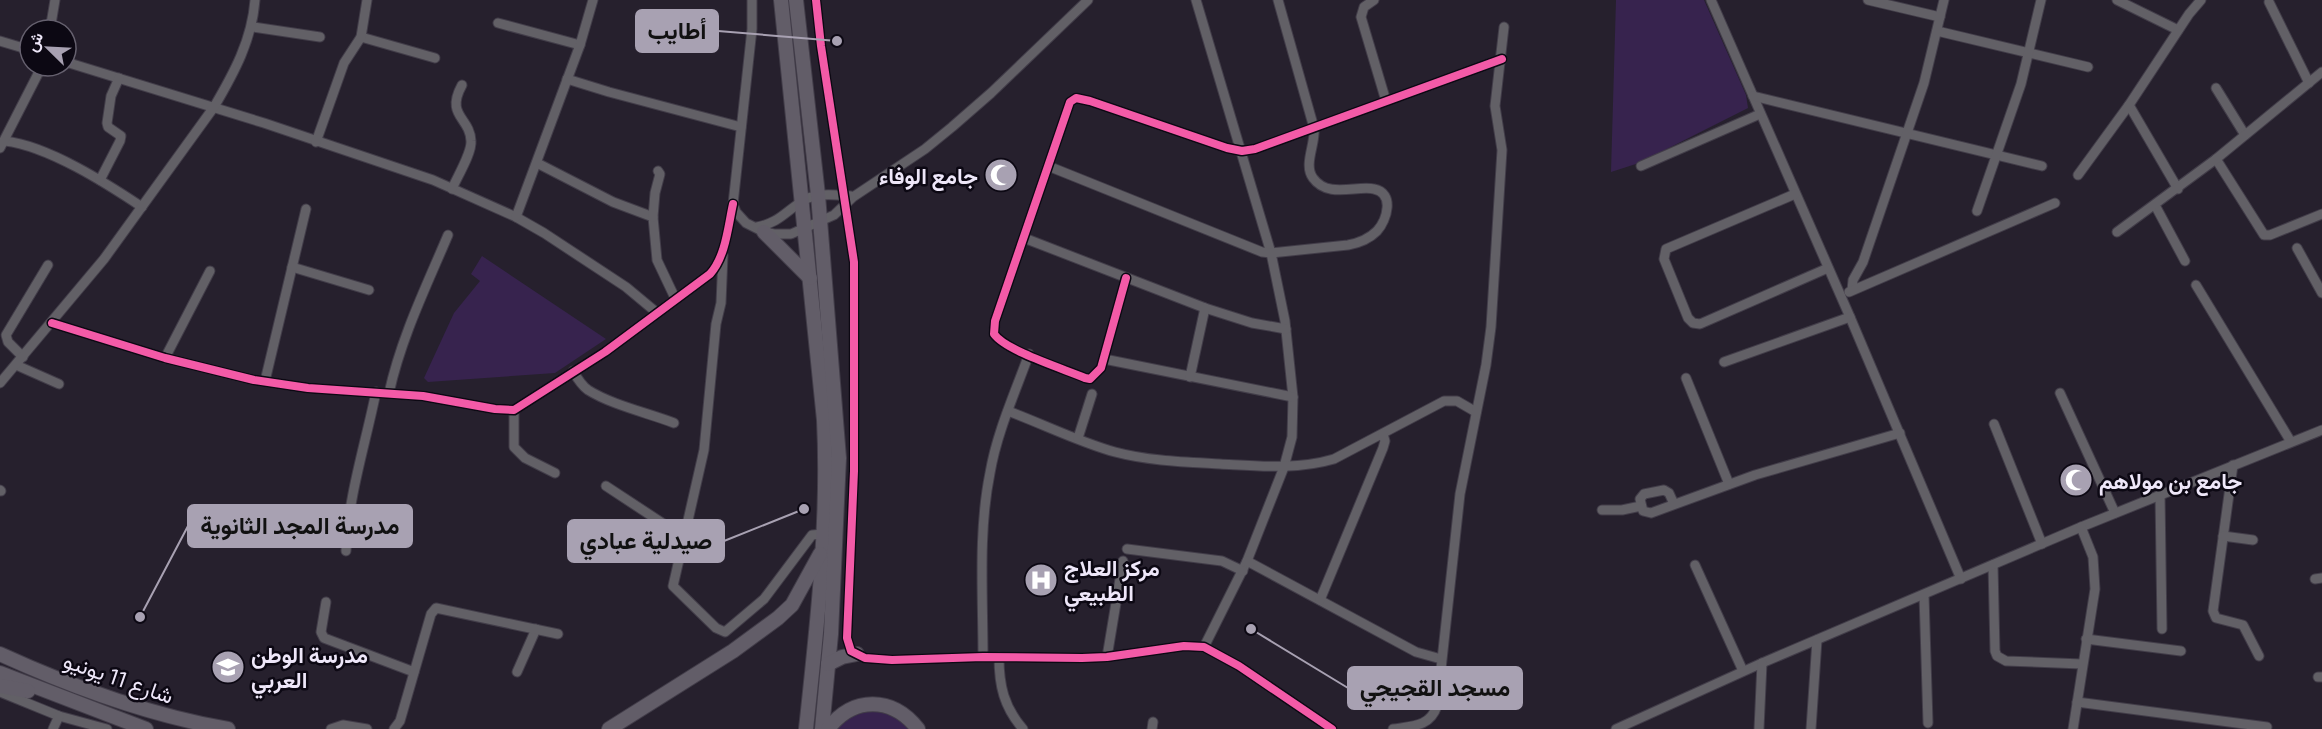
<svg xmlns="http://www.w3.org/2000/svg" width="2322" height="729" font-family="'Exo 2',Vazirmatn,sans-serif">
<style>
.green{fill:#37234e}
.lines{fill:none;stroke-linecap:round;stroke-linejoin:round}
.minor-casing{stroke:#423d49;stroke-width:11}
.highway-casing{stroke:#423d49;stroke-width:16}
.minor{stroke:#626066;stroke-width:9}
.highway{stroke:#625d68;stroke-width:14}
.cycleway-casing{stroke:#0c0813;stroke-width:11}
.cycleway{stroke:#f35aa7;stroke-width:8}
.labels{text-anchor:middle;dominant-baseline:central;stroke-width:5;stroke-linejoin:round;paint-order:stroke}
.poi-label{font-size:22px;font-weight:bold;fill:#eee7f9;stroke:#0c0813;text-anchor:start}
.street-label{font-size:22px;fill:#eee7f9;stroke:#0c0813}
.leader{fill:none;stroke:#a8a1b2;stroke-width:2}
.callout-dot{fill:#a8a1b2;stroke:#0c0813;stroke-width:2}
.callout{fill:#a8a1b2;stroke:#a8a1b2;stroke-width:2}
.callout-label{font-size:24px;text-anchor:middle;font-weight:bold;fill:#111}
</style>
<rect width="100%" height="100%" fill="#26202d"/>
<g class="green">
<path d="M1616 0H1704L1746 95 1748 108 1639 163 1611 172Z"/>
<path d="M482 256 606 339 555 373 428 382 424 378 454 313 480 281 471 274Z"/>
<path d="M882 709 904 723 908 729H835L855 711Z"/>
</g>
<g class="lines">
<g class="minor-casing">
<g id="minor">
<path d="M752 0V29L733 204 736 212 746 223 764 232 774 234H791L834 215 853 197 925 149 952 127 991 93 1088 0"/>
<path d="M816 0 821 46 854 262V471L847 638 851 651 865 658 892 660 983 657 1082 658 1107 657 1184 646 1204 647 1239 666 1332 729"/>
<path d="M1196 0 1271 253 1285 321 1293 397 1292 437 1284 467 1247 561 1204 647"/>
<path d="M1374 0 1364 7 1361 17 1386 101"/>
<path d="M1711 0 1850 317 1961 579"/>
<path d="M1868 0 1940 17"/>
<path d="M2117 0 2178 30"/>
<path d="M2269 2 2309 83"/>
<path d="M498 23 580 45"/>
<path d="M253 27 320 37"/>
<path d="M50 30 55 0"/>
<path d="M1937 31 2088 67"/>
<path d="M361 37 435 58"/>
<path d="M0 41 30 50"/>
<path d="M66 62 264 123 433 180 516 217 544 233 626 287 656 312"/>
<path d="M567 79 609 92 741 127"/>
<path d="M2216 88 2245 135"/>
<path d="M1753 96 2042 166"/>
<path d="M2129 105 2178 189"/>
<path d="M5 141C48 146 106 183 142 207"/>
<path d="M316 142 344 63 361 37 367 0"/>
<path d="M0 148 42 66"/>
<path d="M2216 159 2264 235H2270L2322 214"/>
<path d="M537 163 613 202 653 217 657 260 675 298"/>
<path d="M1048 166 1262 252 1271 253 1348 245C1359 243 1369 239 1377 231 1387 220 1395 193 1374 189 1357 185 1328 199 1313 178 1303 165 1316 143 1314 128L1278 0"/>
<path d="M1641 166 1760 114"/>
<path d="M2078 175 2129 105 2189 14 2201 0"/>
<path d="M100 180 120 141 121 136 108 127 107 123 111 96 119 78"/>
<path d="M452 189C457 177 472 153 471 141 470 117 445 116 462 85"/>
<path d="M1795 194 1666 249 1664 259 1688 318 1693 323 1700 324 1828 268"/>
<path d="M2155 205 2185 261"/>
<path d="M1977 211 2021 84 2041 0"/>
<path d="M516 217 580 45 593 0"/>
<path d="M653 217 655 193 660 174 658 171"/>
<path d="M757 227C778 223 784 213 801 202 815 192 835 195 851 196"/>
<path d="M2117 232 2216 159 2322 72"/>
<path d="M1024 238 1205 308 1252 323 1286 329"/>
<path d="M2297 248 2322 293"/>
<path d="M723 255 721 303 716 324 704 450 673 586 716 628 725 632 764 599 812 535 823 534"/>
<path d="M292 267 369 290"/>
<path d="M1126 278 1101 368 1090 379 1085 378C1064 369 1006 351 994 334L995 321 1070 102 1076 98 1090 101 1227 148 1242 151 1255 149 1502 59"/>
<path d="M2196 285 2291 442"/>
<path d="M1852 290 1853 280 1863 262 1924 83 1944 0"/>
<path d="M1849 292 2055 203"/>
<path d="M52 323 165 358 254 380 308 388 423 396 495 409 514 410 605 352 710 274C726 256 728 226 733 204"/>
<path d="M23 357 8 342 6 335 48 265"/>
<path d="M165 358 210 271"/>
<path d="M1104 359 1293 397"/>
<path d="M1724 362 1850 317"/>
<path d="M16 365 59 384"/>
<path d="M573 371C577 378 581 385 588 390 612 405 648 413 674 423"/>
<path d="M1190 377 1205 308"/>
<path d="M1686 378 1729 484"/>
<path d="M265 381 306 209"/>
<path d="M0 383 104 259 214 107C234 73 252 40 255 0"/>
<path d="M389 393C401 338 426 287 448 235"/>
<path d="M2060 393 2115 513"/>
<path d="M514 410V447L525 458 555 473"/>
<path d="M1008 411C1043 424 1079 442 1115 452 1149 461 1185 462 1220 464 1258 466 1297 470 1334 459L1444 401H1457L1476 412"/>
<path d="M1994 424 2042 544"/>
<path d="M1078 438 1092 394"/>
<path d="M2233 465 2213 611 2216 618 2243 625 2259 656"/>
<path d="M606 486 685 538"/>
<path d="M0 490 1 491"/>
<path d="M2160 494 2162 629"/>
<path d="M1674 504 1669 493 1664 490 1644 494 1640 499 1643 511 1651 513 1755 475 1900 433"/>
<path d="M1602 510H1622L1641 506"/>
<path d="M2223 536 2253 540"/>
<path d="M1127 549 1222 561 1243 571"/>
<path d="M346 551C348 497 365 446 376 392"/>
<path d="M1247 561 1416 652 1441 659"/>
<path d="M1695 565 1743 671"/>
<path d="M1993 565 1995 651 1997 656 2006 661 2082 664"/>
<path d="M2315 579 2322 578"/>
<path d="M1924 595 1928 723"/>
<path d="M1320 600 1383 448 1385 441 1383 434"/>
<path d="M326 602 321 632 324 638 414 672"/>
<path d="M2086 639 2181 651"/>
<path d="M983 657C983 596 978 532 990 473 997 432 1015 393 1029 354"/>
<path d="M999 657C999 686 1004 707 1023 729"/>
<path d="M1107 657 1123 561"/>
<path d="M517 672 536 629"/>
<path d="M2318 677H2322"/>
<path d="M0 692 59 716 107 729"/>
<path d="M2077 702 2267 727"/>
<path d="M53 729 59 716"/>
<path d="M331 729 343 725 367 729"/>
<path d="M394 729 400 721 431 614 436 608 558 634"/>
<path d="M1152 729 1153 722"/>
<path d="M1393 729C1412 726 1430 727 1437 706L1460 494 1486 365 1491 327 1502 150 1495 106 1504 27"/>
<path d="M1616 729 1762 663 2081 527 2322 430"/>
<path d="M1759 729 1762 663"/>
<path d="M1811 729 1817 640"/>
<path d="M2073 729 2095 589 2093 557 2081 527"/>
</g>
</g>
<g class="highway-casing">
<g id="highway">
<path d="M781 0 824 420C829 523 817 627 806 729"/>
<path d="M796 0 818 195 839 458 831 634 822 729"/>
<path d="M764 232 810 278"/>
<path d="M0 654C74 688 149 715 228 729"/>
<path d="M828 664 842 657 857 654"/>
<path d="M0 673 146 729"/>
<path d="M0 686 28 691"/>
<path d="M609 729 733 651 778 618 792 605 820 554"/>
<path d="M828 729C853 696 892 696 918 729"/>
</g>
</g>
<use href="#minor" class="minor"/>
<use href="#highway" class="highway"/>
<g class="cycleway-casing">
<g id="cycleway">
<path d="M816 0 821 46 854 262V471L847 638 851 651 865 658 892 660 983 657 1082 658 1107 657 1184 646 1204 647 1239 666 1332 729"/>
<path d="M1126 278 1101 368 1090 379 1085 378C1064 369 1006 351 994 334L995 321 1070 102 1076 98 1090 101 1227 148 1242 151 1255 149 1502 59"/>
<path d="M52 323 165 358 254 380 308 388 423 396 495 409 514 410 605 352 710 274C726 256 728 226 733 204"/>
</g>
</g>
<use href="#cycleway" class="cycleway"/>
</g>
<defs>
<g id="mosque-disc" transform="scale(1.725)"><circle r="9.5" fill="#a8a1b2" stroke="#0c0813"/><path d="M3.5-4.9A6 6 0 1 0 3.5 4.9A5 5 0 1 1 3.5-4.9Z" fill="#fff"/></g>
<g id="hospital-disc" transform="scale(1.725)"><circle r="9.5" fill="#a8a1b2" stroke="#0c0813"/><path d="M-5-5h3v3.5h4V-5h3V5h-3V1.5h-4V5h-3Z" fill="#fff"/></g>
<g id="school-disc" transform="scale(1.725)"><circle r="9.5" fill="#a8a1b2" stroke="#0c0813"/><path d="M0-5L7-2L0 1L-7-2ZM-4 1L0 2.5L4 1V4Q0 6-4 4Z" fill="#fff"/></g>
</defs>
<g fill-rule="evenodd">
<use href="#mosque-disc" x="1001" y="175"/>
<use href="#mosque-disc" x="2076" y="480"/>
<use href="#hospital-disc" x="1041" y="580"/>
<use href="#school-disc" x="228" y="667"/>
</g>
<g class="labels">
<g class="poi-label">
<text x="978" y="175" text-anchor="end">جامع الوفاء</text>
<text x="2099" y="480">جامع بن مولاهم</text>
<text x="1064" y="567">مركز العلاج<tspan x="1064" dy="25">الطبيعي</tspan></text>
<text x="251" y="654">مدرسة الوطن<tspan x="251" dy="25">العربي</tspan></text>
</g>
<g class="street-label">
<text transform="translate(119 677) rotate(19)">شارع 11 يونيو</text>
</g>
</g>
<path class="leader" d="M837 41L718 31M140 617L188 526M804 509L724 541M1251 629L1348 688"/>
<g class="callout-dot">
<circle cx="837" cy="41" r="6"/>
<circle cx="140" cy="617" r="6"/>
<circle cx="804" cy="509" r="6"/>
<circle cx="1251" cy="629" r="6"/>
</g>
<g class="callout">
<rect x="636" y="10" width="82" height="42" rx="6"/>
<rect x="188" y="505" width="224" height="42" rx="6"/>
<rect x="568" y="520" width="156" height="42" rx="6"/>
<rect x="1348" y="667" width="174" height="42" rx="6"/>
</g>
<g class="callout-label">
<text x="677" y="39">أطايب</text>
<text x="300" y="534">مدرسة المجد الثانوية</text>
<text x="646" y="549">صيدلية عبادي</text>
<text x="1435" y="696">مسجد القجيجي</text>
</g>
<g transform="translate(48 48) rotate(294)"><circle r="28" fill="#0c0813" stroke="#66616f" stroke-width="1.5"/>
<path d="M0-4.5L10 22L0 15L-10 22Z" fill="#a8a1b2"/>
<text y="-9" font-size="16" font-weight="bold" text-anchor="middle" fill="#eee7f9">ش</text>
</g>
</svg>
